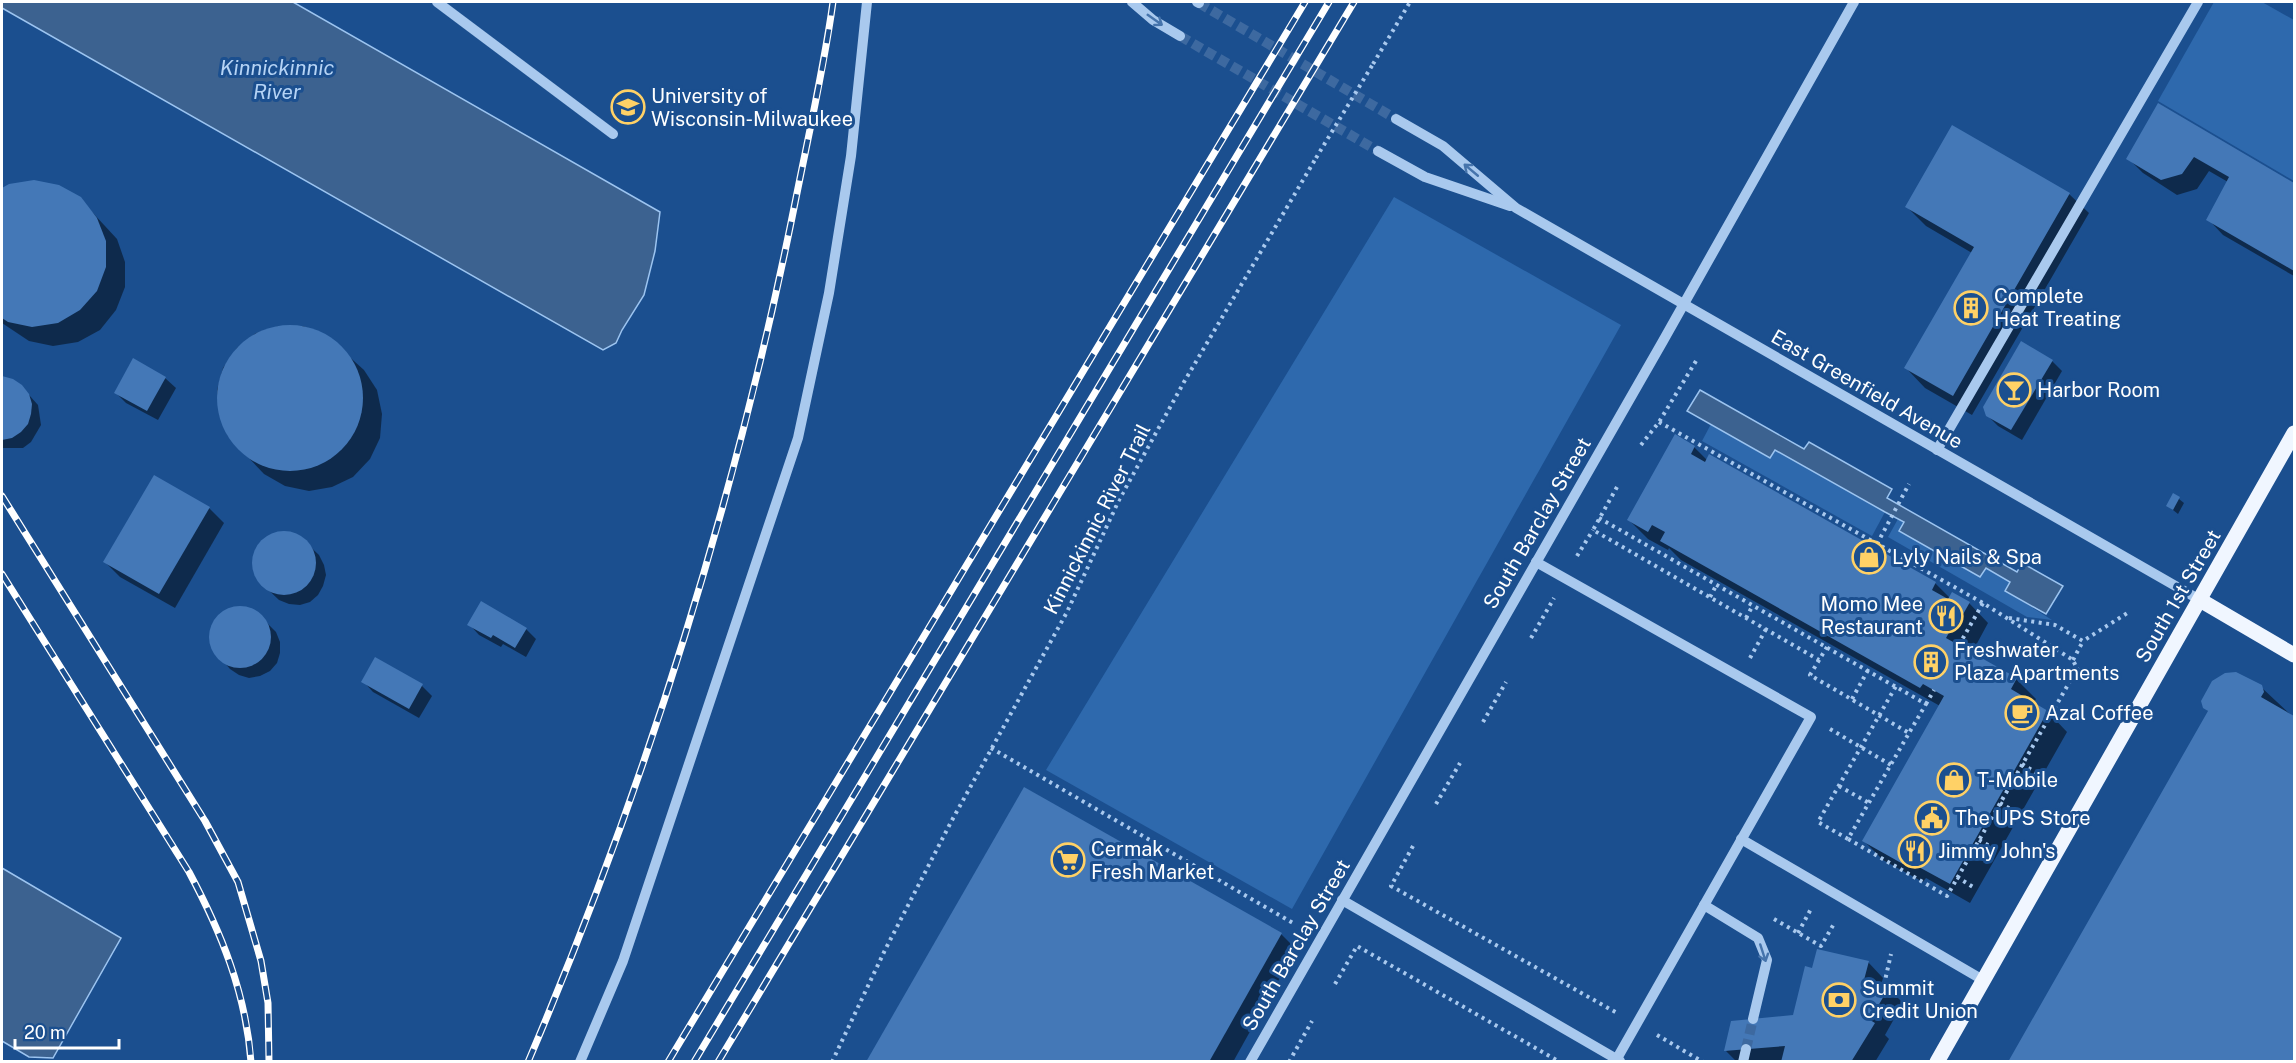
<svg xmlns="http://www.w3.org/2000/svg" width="2296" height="1063" font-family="'Public Sans',sans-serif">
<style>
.green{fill:#2e69ad}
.water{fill:#3c6290;stroke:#9cc4f0;stroke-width:1.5}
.shadow{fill:#0007}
.building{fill:#4478b7}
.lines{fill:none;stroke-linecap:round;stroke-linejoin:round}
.minor-tunnel{stroke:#3d69a0;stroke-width:10;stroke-dasharray:10 5;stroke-linecap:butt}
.path{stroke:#a9c9ee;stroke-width:4;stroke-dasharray:3 4.5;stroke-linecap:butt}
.minor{stroke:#a9c9ee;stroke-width:10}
.major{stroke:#f0f6ff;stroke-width:15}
.rail-casing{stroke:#fff;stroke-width:7}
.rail{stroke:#1b4f8f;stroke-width:4.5;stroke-dasharray:14;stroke-linecap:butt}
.path-bridge{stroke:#a9c9ee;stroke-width:4;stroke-dasharray:3 4.5;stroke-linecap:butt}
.oneway{stroke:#4674ac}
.labels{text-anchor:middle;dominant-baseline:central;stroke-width:6;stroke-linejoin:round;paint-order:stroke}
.poi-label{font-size:20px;fill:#fff;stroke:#1b4f8f;text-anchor:start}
.street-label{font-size:20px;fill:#fff;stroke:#1b4f8f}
.water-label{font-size:21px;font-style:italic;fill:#b5d3f5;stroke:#1b4f8f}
</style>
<rect width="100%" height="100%" fill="#1b4f8f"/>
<g class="green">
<path d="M2214 2H2262L2294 20V181L2158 101Z"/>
<path d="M1394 197 1621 325 1292 909 1046 770Z"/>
<path d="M1711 424 1769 458 1775 449 1885 512 1872 536 1702 441Z"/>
<path d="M1898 519 1904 523 1899 531 1980 577 1985 568 2011 582 2006 591 2052 620 2027 617 1888 537Z"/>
</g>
<g class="water">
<path d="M2 2H293L660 212 655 251 644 295 622 330 616 343 603 350 2 8Z"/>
<path d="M1700 390 1804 449 1809 442 1892 489 1887 498 2017 572 2022 563 2063 586 2046 614 2005 591 2010 582 1986 568 1980 577 1899 531 1904 522 1885 512 1775 450 1770 458 1687 411Z"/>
<path d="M2 868 121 938 53 1058 29 1057 2 1041Z"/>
</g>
<g class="shadow">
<path d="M2158 106 2294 185V276L2223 235 2208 219 2228 182 2209 171 2197 189 2177 195 2143 173 2128 158Z"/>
<path d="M9 185 80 199 117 239 125 262V287L116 310 100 330 78 342 53 346 29 341 2 323V190Z"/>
<path d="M2069 194 2089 213 1972 415 1925 388 1906 368 1972 253 1926 226 1907 207Z"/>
<path d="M279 326H303L325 335 364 370 377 390 382 414 380 438 370 459 353 477 332 487 309 491 285 486 264 474 228 436 219 414 217 390 223 368 237 348 256 333Z"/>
<path d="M2052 361 2062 371 2022 440 1998 426 1987 415Z"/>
<path d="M2 378 21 386 38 405 41 425 31 442 23 448H2Z"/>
<path d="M165 378 176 388 158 420 126 403 116 393Z"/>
<path d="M1694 447 1707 460 1935 583 1950 598 1969 603 1988 623 1974 649 1971 647 1968 652 2016 679 2036 699 2033 704 2048 712 2067 732 1970 903 1926 878 1923 882 1883 860 1864 841 1940 706 1681 560 1669 548 1668 550 1648 539 1629 520Z"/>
<path d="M2174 495 2184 503 2178 514 2168 506Z"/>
<path d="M209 508 224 523 175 608 120 577 105 562Z"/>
<path d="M280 533 290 534 300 537 319 555 324 565 326 575 323 586 318 595 310 602 300 605 289 604 279 600 260 582 255 573 254 563 256 552 261 543 270 536Z"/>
<path d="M236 608 247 609 257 613 276 632 280 642V653L277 663 270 671 260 676 249 678 239 675 230 669 213 649 211 638 212 627 218 618 226 611Z"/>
<path d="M469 624 526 629 536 639 526 657 503 644 501 647 479 635Z"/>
<path d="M363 681 422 686 432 696 419 718 373 692Z"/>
<path d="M2261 687 2294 718V1062H2010L2209 712 2204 707Z"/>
<path d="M1281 934 1296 949 1233 1062H868Z"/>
<path d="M1868 962 1883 978 1881 985 1886 986 1902 1002 1899 1010 1885 1035 1889 1039 1875 1062H1737L1726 1051 1794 1017 1813 970Z"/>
</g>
<g class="building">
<path d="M2158 103 2294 183V271L2206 220 2229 177 2194 157 2182 174 2161 180 2126 159Z"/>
<path d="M1952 125 2070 193 1953 396 1904 368 1974 247 1905 207Z"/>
<path d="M34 180 59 185 81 197 97 218 106 241V267L97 291 80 310 58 323 32 327 8 322 2 318V188L9 184Z"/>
<circle cx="290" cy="398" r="73"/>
<path d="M2021 341 2053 360 2011 430 1986 416 1983 407Z"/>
<path d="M133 358 166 377 147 411 114 393Z"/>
<path d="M2 376 13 379 22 385 29 394 32 404 31 414 28 424 21 432 12 438 2 440Z"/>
<path d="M1675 434 1695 446 1691 454 1705 462 1709 454 1936 582 1932 590 1948 599 1952 592 1970 602 1954 630 1951 629 1946 638 2017 678 2011 689 2048 711 1950 884 1906 860 1903 864 1862 841 1944 696 1923 684 1920 688 1660 541 1665 532 1652 525 1648 532 1627 520Z"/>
<path d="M154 475 210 507 159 594 103 562Z"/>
<path d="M2173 493 2180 497 2173 510 2166 506Z"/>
<circle cx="284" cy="563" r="32"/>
<path d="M481 601 527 628 515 648 493 635 491 638 467 625Z"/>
<circle cx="240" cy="637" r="31"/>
<path d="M375 657 423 684 409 709 361 682Z"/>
<path d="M2236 672 2262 685 2264 692 2261 697 2294 716V1062H2008L2208 711 2203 708 2201 701 2212 681 2225 673Z"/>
<path d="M1024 787 1282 933 1209 1062H866Z"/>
<path d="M1817 949 1869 961 1864 980 1887 985 1885 994 1870 1020 1875 1023 1851 1062H1781L1785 1046 1724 1051 1731 1021 1793 1015 1805 966 1812 968Z"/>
</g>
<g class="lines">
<g class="minor-tunnel">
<path d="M1199 3 1396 119"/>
<path d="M1180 36 1378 151"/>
<path d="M1746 1049 1753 1019"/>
</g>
<g class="path">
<path d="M1373 64 1410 2"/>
<path d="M1659 422 1983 603 2073 660 2077 669 2093 678"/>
<path d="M1641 445 1659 422 1696 361"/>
<path d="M1617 487 1593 530 1819 660"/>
<path d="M1599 518 1926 704 1909 733"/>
<path d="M1877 544 1909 484"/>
<path d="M1577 556 1593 530"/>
<path d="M1710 597 1717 584"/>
<path d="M1746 618 1753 605"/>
<path d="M2009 618 2055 625 2083 641 2129 612"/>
<path d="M1531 638 1554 598"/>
<path d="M1959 645 1983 603"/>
<path d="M1827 647 1810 675 1909 733 1848 839 1947 896 2077 669"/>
<path d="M1750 658 1766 629"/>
<path d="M2073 660 2083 641"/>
<path d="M1852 699 1868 670"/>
<path d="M1926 704 1934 690"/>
<path d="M1483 722 1506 682"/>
<path d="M1830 729 1891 765"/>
<path d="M991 748 1293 923"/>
<path d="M2022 764 2038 774"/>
<path d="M1839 786 1869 803"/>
<path d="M2000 803 2016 812"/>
<path d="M1436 804 1460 763"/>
<path d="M1848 839 1818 822 1896 686"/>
<path d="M1979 840 1995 849"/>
<path d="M1413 846 1391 886 1617 1013"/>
<path d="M1957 877 1973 887"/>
<path d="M1774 919 1821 946 1835 922"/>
<path d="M1798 933 1812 907"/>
<path d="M1335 984 1357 946 1560 1062"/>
<path d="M1884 985 1891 954"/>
<path d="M1877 1006 1898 1018"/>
<path d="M1657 1035 1703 1062"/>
<path d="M832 1062 885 950 951 822 1067 612 1119 500 1184 382 1316 158"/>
<path d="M1289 1062 1312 1021"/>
</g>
<g class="minor">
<path d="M437 2 613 134"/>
<path d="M1132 2 1153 20 1180 36"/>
<path d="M1197 2 1199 3"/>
<path d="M1396 119 1443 146 1516 208 2200 600"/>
<path d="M1378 151 1425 177 1510 206"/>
<path d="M1937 450 2198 2"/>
<path d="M1536 562 1811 717 1615 1062"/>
<path d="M1741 839 1983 980"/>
<path d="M1342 900 1620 1061"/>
<path d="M1704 905 1758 938 1767 960 1753 1019"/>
<path d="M580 1062 623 961 798 438 829 293 851 156 867 2"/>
<path d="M1250 1062 1663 341 1854 2"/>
<path d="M1743 1062 1746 1049"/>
</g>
<g class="major">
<path d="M2200 600 2294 655"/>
<path d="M1937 1062 2294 433"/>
</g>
<g class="rail-casing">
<g id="rail">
<path d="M2 496 205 821 238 882 261 961 268 1003 269 1062"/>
<path d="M2 574 189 872C221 932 246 993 251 1062"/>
<path d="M528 1062C647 783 737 495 796 198 809 133 824 67 833 2"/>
<path d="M668 1062 1305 2"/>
<path d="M694 1062 1329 2"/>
<path d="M718 1062 1354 2"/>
</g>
</g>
<use href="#rail" class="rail"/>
<path class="path-bridge" d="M1316 158 1373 64"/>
</g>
<defs><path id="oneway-shaft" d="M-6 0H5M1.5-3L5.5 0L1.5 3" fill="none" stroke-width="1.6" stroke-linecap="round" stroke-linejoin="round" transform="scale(1.5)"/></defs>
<g class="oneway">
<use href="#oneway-shaft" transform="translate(1155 20) rotate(35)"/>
<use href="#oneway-shaft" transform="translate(1471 170) rotate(-140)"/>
<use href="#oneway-shaft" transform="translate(1763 953) rotate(72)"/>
</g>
<defs>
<g id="university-ring" transform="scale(1.725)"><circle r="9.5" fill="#1b4f8f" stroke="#ffd166" stroke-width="1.5"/><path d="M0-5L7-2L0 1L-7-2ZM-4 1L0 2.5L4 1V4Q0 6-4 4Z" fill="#ffd166"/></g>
<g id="building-ring" transform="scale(1.725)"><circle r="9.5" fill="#1b4f8f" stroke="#ffd166" stroke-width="1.5"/><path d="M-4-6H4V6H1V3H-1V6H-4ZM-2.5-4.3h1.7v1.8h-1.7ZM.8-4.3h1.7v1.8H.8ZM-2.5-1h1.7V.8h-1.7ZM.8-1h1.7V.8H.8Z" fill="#ffd166"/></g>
<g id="bar-ring" transform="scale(1.725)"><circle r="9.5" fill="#1b4f8f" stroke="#ffd166" stroke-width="1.5"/><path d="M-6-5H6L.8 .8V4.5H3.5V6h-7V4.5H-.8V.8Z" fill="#ffd166"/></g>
<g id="shop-ring" transform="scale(1.725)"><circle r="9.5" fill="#1b4f8f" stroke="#ffd166" stroke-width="1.5"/><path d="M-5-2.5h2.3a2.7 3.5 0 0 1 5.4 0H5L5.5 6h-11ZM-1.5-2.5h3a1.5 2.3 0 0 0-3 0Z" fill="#ffd166"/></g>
<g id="restaurant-ring" transform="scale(1.725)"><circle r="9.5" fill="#1b4f8f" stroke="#ffd166" stroke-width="1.5"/><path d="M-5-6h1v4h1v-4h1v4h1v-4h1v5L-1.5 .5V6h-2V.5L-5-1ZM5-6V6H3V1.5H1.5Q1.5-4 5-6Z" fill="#ffd166"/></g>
<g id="cafe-ring" transform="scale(1.725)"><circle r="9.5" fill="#1b4f8f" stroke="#ffd166" stroke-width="1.5"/><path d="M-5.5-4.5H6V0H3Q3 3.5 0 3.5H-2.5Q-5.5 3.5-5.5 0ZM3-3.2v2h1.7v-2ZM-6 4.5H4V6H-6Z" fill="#ffd166"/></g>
<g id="civic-ring" transform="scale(1.725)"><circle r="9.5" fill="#1b4f8f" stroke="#ffd166" stroke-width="1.5"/><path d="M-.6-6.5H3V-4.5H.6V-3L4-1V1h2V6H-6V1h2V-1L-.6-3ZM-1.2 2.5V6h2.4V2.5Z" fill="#ffd166"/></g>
<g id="supermarket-ring" transform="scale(1.725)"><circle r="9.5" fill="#1b4f8f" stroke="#ffd166" stroke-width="1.5"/><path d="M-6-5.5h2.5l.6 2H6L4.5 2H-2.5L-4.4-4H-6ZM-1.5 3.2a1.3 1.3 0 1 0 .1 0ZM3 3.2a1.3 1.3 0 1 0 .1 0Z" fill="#ffd166"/></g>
<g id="bank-ring" transform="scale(1.725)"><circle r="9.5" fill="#1b4f8f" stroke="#ffd166" stroke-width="1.5"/><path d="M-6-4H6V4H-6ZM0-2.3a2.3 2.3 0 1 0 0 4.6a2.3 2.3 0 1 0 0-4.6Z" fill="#ffd166"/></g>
</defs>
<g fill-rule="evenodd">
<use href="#university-ring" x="628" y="107"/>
<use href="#building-ring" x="1971" y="308"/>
<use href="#bar-ring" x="2014" y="390"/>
<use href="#shop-ring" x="1869" y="557"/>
<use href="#restaurant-ring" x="1946" y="616"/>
<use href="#building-ring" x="1931" y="662"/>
<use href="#cafe-ring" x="2022" y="713"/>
<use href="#shop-ring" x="1954" y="780"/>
<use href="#civic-ring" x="1932" y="818"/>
<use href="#restaurant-ring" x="1915" y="851"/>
<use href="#supermarket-ring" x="1068" y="860"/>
<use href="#bank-ring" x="1839" y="1000"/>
</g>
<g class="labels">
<g class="poi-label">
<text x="651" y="96">University of<tspan x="651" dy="23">Wisconsin-Milwaukee</tspan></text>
<text x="1994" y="296">Complete<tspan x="1994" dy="23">Heat Treating</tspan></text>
<text x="2037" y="390">Harbor Room</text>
<text x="1892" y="557">Lyly Nails &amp; Spa</text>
<text x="1923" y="604" text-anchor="end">Momo Mee<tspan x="1923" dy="23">Restaurant</tspan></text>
<text x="1954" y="650">Freshwater<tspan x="1954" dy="23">Plaza Apartments</tspan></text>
<text x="2045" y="713">Azal Coffee</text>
<text x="1977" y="780">T-Mobile</text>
<text x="1955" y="818">The UPS Store</text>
<text x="1091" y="849">Cermak<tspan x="1091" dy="23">Fresh Market</tspan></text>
<text x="1938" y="851">Jimmy John's</text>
<text x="1862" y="988">Summit<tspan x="1862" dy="23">Credit Union</tspan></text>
</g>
<g class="street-label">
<text transform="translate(1867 389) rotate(30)">East Greenfield Avenue</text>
<text transform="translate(1097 519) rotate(-63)">Kinnickinnic River Trail</text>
<text transform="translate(1537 523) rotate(-60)">South Barclay Street</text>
<text transform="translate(2178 596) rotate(-60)">South 1st Street</text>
<text transform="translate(1296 945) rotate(-60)">South Barclay Street</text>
</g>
<g class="water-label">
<text x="277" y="67">Kinnickinnic<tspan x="277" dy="24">River</tspan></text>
</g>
</g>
<rect width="2296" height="1063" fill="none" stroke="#ffffff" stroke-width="6"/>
<path d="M15 1039v9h104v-9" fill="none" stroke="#ffffff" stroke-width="3"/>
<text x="24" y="1039" font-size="18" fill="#ffffff" stroke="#1b4f8f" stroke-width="4.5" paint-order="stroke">20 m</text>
</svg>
